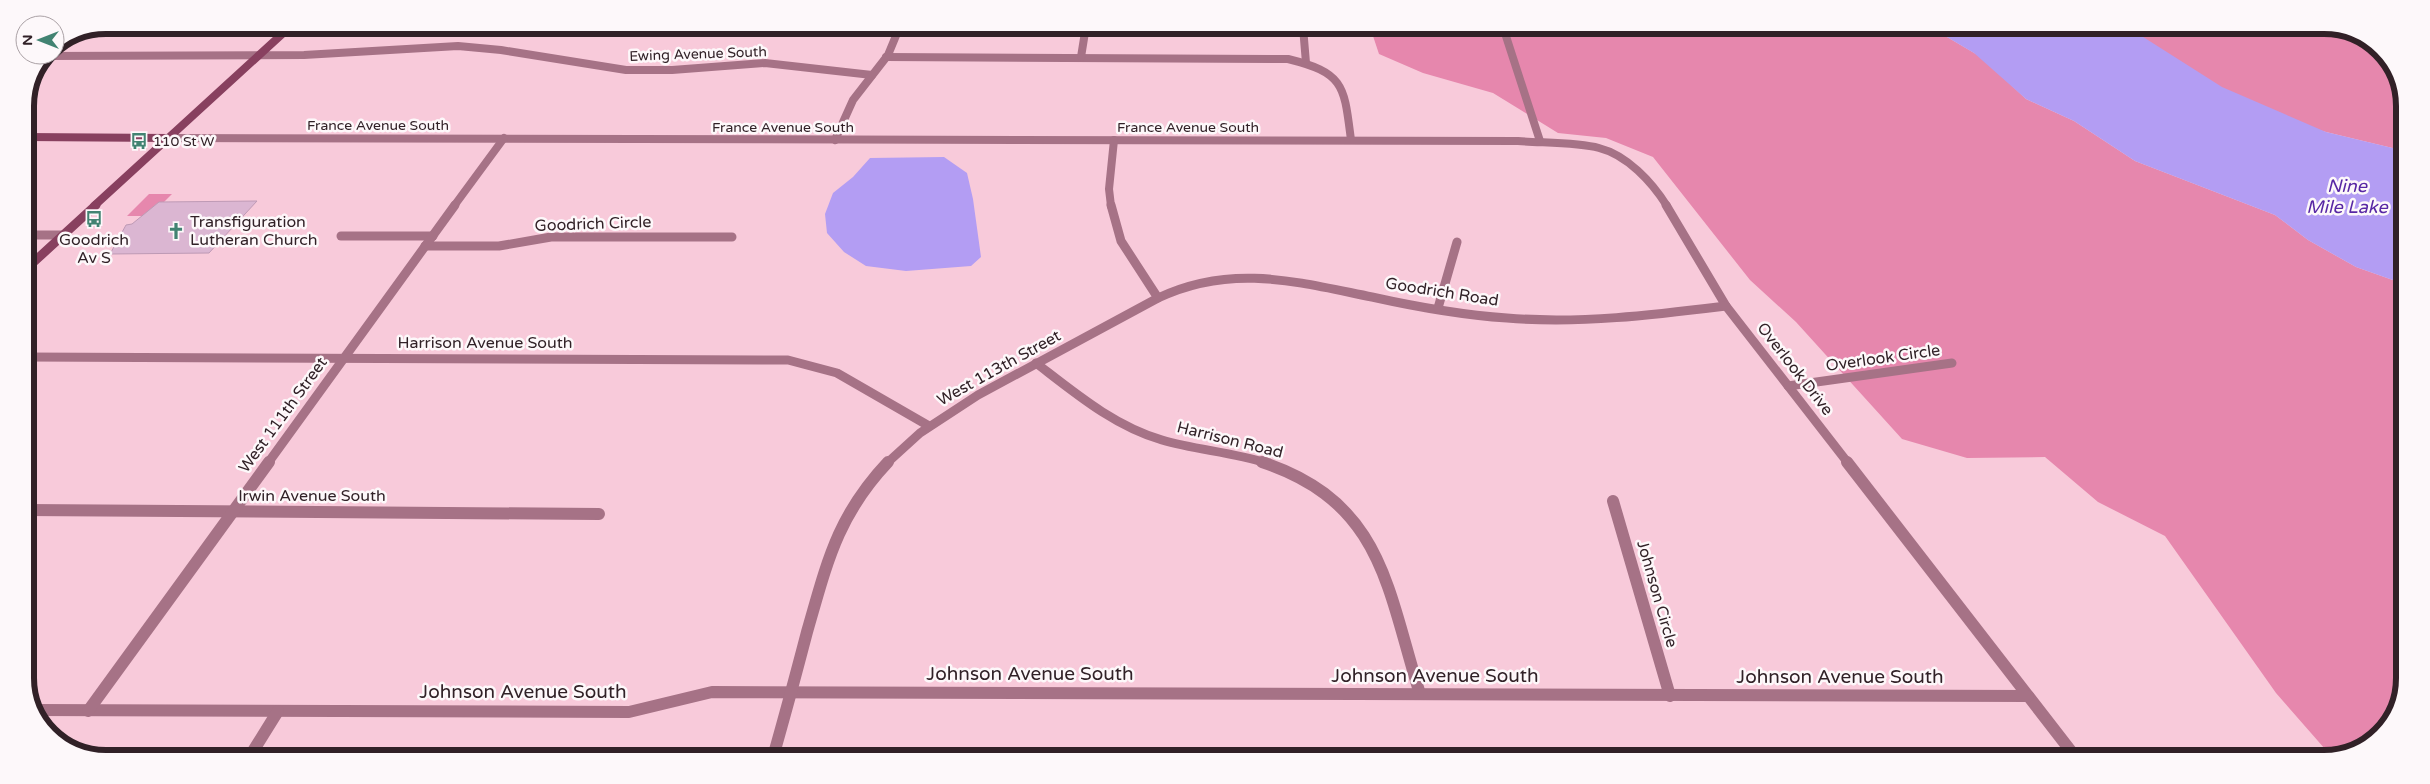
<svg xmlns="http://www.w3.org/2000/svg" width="2430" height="784" font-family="'Varela Round',sans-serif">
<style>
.green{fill:#e687ad}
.water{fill:#b39df3}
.building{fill:#dbb6d2;stroke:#be9ab5}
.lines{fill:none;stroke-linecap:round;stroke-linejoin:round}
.street-far2{stroke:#a67286;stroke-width:8}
.street-far1{stroke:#a67286;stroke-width:9}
.street{stroke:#a67286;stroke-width:12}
.secondary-far1{stroke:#88405f;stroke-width:8}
.secondary{stroke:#88405f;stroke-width:9}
.labels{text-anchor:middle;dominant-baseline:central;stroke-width:5;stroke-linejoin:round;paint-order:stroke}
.far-street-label{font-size:14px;fill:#312127;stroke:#fdf8fa}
.far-poi-label{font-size:14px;fill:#312127;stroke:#fdf8fa;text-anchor:start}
.poi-label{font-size:16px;fill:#312127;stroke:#fdf8fa;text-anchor:start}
.street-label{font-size:16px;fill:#312127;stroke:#fdf8fa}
.water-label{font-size:18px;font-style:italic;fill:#5827a4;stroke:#fdf8fa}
.near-street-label{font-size:19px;fill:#312127;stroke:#fdf8fa}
.rim{fill:none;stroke:#312127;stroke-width:6}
</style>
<rect width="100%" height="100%" fill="#f8cada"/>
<g class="green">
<path d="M1370 27H1930L1981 57 2026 99 2074 121 2135 161 2275 215 2308 240 2356 267 2404 284 2402 700 2373 743 2332 757 2276 693 2165 536 2098 502 2045 457 1967 458 1902 439 1796 322 1750 280 1653 157 1606 138 1558 133 1493 93 1423 73 1379 54Z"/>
<path d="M1968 27 2330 28 2385 53 2405 100V151L2326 132Z"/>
<path d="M149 194H172L164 202H159L143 216H127Z"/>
</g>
<g class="water">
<path d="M1930 27 2129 28 2222 87 2326 132 2405 151 2404 284 2356 267 2308 240 2275 215 2135 161 2074 121 2026 99 1974 53Z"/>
<path d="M2316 28H2346L2386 55Z"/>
<path d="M944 157 967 173 973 199 981 257 971 266 906 271 866 266 844 252 827 233 825 214 833 193 853 177 870 158Z"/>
</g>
<path class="building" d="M257 201 209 253 110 254 126 225 132 224 159 202Z"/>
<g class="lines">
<g class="street-far2">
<path d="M1303 27 1306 63"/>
<path d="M1503 27 1540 141"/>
<path d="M46 56 304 55 458 46 501 50 626 70H672L765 63 872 75"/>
<path d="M886 57 1288 59C1345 73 1344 86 1351 140"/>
<path d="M1081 57 1086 26"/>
<path d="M169 138 1518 141C1541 143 1577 142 1599 148 1627 155 1652 182 1667 206"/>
<path d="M835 140 853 100 888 55 900 26"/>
<path d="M454 206 504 138"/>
<path d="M1111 206 1109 189 1114 140"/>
</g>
<g class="street-far1">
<path d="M1666 205 1726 306 1848 463"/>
<path d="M25 235H63"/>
<path d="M341 236H433"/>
<path d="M425 246H499L551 237H732"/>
<path d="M1158 298C1232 263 1297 282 1372 297 1417 307 1462 315 1507 318 1580 324 1653 315 1726 306"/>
<path d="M1438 308 1457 242"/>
<path d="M25 357 788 360 837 373 929 426"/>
<path d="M1036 363C1075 393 1114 426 1162 440 1196 450 1232 452 1266 463"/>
<path d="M1788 386 1952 363"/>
<path d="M268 463 455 205"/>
<path d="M887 463 920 433 978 395 1158 298 1121 241 1111 205"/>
</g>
<g class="street">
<path d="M1262 462C1383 502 1387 589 1420 694"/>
<path d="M1847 462 2077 759"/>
<path d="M1613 501 1670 696"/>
<path d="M25 510 599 514"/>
<path d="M35 710 629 712 712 692 2028 696"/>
<path d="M88 711 269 462"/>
<path d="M250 756 278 711"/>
<path d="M773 757C785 715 796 674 807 632 827 563 837 516 888 462"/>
</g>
<g class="secondary-far1">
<path d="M25 137 169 138"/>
<path d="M94 206 292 25"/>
</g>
<path class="secondary" d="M25 270 96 205"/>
</g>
<defs>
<g id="bus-bare" transform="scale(1.35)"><path d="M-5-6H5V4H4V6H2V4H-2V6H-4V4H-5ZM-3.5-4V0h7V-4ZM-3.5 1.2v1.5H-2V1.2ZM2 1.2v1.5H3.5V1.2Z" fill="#428372" stroke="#fdf8fa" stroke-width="2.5" paint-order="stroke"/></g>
<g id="church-bare" transform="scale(1.35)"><path d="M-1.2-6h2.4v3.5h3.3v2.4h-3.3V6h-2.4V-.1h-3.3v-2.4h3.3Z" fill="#428372" stroke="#fdf8fa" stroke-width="2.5" paint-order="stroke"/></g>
</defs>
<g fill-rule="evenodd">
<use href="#bus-bare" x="139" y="141"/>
<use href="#bus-bare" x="94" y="219"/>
<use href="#church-bare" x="176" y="231"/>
</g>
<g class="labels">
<g class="far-street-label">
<text transform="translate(698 54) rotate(-2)">Ewing Avenue South</text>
<text x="378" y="125">France Avenue South</text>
<text x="783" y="127">France Avenue South</text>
<text x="1188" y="127">France Avenue South</text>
</g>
<g class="far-poi-label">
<text x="153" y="141">110 St W</text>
</g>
<g class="poi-label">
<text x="190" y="222">Transfiguration<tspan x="190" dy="18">Lutheran Church</tspan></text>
<text x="94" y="240" text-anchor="middle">Goodrich<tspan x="94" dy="18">Av S</tspan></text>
</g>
<g class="street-label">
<text transform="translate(593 224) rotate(-2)">Goodrich Circle</text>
<text transform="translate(1442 292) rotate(9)">Goodrich Road</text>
<text x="485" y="343">Harrison Avenue South</text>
<text transform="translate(1883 358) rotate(-8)">Overlook Circle</text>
<text transform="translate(999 368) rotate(-29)">West 113th Street</text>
<text transform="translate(1795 369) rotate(52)">Overlook Drive</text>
<text transform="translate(283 415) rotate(-54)">West 111th Street</text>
<text transform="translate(1230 440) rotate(14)">Harrison Road</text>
<text x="312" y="496">Irwin Avenue South</text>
<text transform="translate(1657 594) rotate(74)">Johnson Circle</text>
</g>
<g class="water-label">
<text x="2347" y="186">Nine<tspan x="2347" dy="21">Mile Lake</tspan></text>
</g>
<g class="near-street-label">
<text x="1030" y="674">Johnson Avenue South</text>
<text x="1435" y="676">Johnson Avenue South</text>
<text x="1840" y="677">Johnson Avenue South</text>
<text x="523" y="692">Johnson Avenue South</text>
</g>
</g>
<path d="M0 0H2430V784H0ZM106 34H2324A72 72 0 0 1 2396 106V678A72 72 0 0 1 2324 750H106A72 72 0 0 1 34 678V106A72 72 0 0 1 106 34Z" fill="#fdf8fa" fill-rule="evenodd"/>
<path class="rim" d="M106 34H2324A72 72 0 0 1 2396 106V678A72 72 0 0 1 2324 750H106A72 72 0 0 1 34 678V106A72 72 0 0 1 106 34Z"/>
<g transform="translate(40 40) rotate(270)"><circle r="24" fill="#fdf8fa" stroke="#aba2a6"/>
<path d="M0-4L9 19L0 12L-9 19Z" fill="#428372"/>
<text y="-8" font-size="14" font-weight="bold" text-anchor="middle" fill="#312127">N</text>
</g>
</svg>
